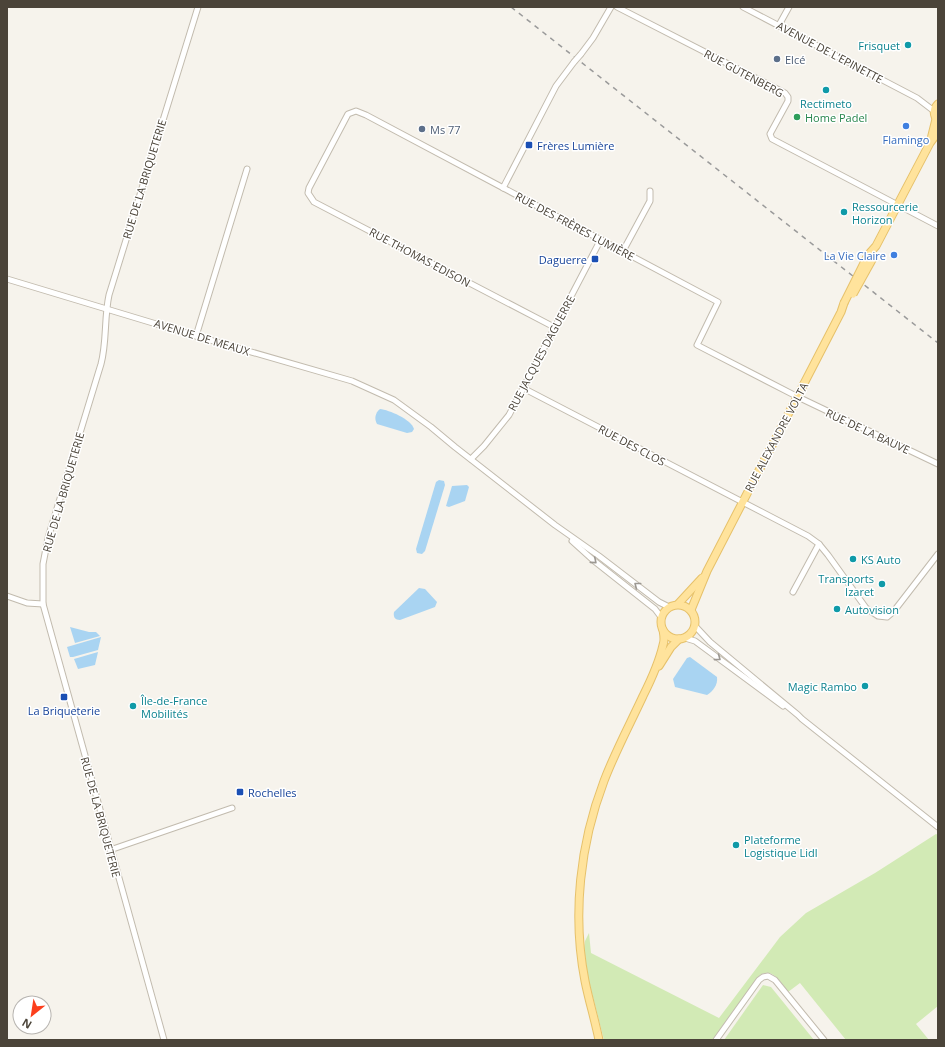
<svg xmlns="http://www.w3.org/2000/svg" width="945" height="1047" font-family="'Open Sans',sans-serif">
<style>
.green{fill:#d2eab5}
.water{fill:#a9d4f2}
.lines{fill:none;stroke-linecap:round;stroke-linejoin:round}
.minor-casing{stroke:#c2bbae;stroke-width:7}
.major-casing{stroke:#e6c16a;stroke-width:9}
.minor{stroke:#fff;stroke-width:5}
.major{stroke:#ffe39c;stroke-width:7}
.rail{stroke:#9a9a9a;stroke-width:1.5;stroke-dasharray:5 5;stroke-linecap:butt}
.minor-bridge-casing{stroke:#c2bbae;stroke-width:7;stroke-linecap:butt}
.major-bridge-casing{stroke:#e6c16a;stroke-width:9;stroke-linecap:butt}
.minor-bridge{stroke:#fff;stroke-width:5}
.major-bridge{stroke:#ffe39c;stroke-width:7}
.oneway{stroke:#9c9892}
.culture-dot{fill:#0f9aa8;stroke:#fff;stroke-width:1.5}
.service-dot{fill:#5c6f8a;stroke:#fff;stroke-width:1.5}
.leisure-dot{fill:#2e9e5b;stroke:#fff;stroke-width:1.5}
.shop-dot{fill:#3f7fe0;stroke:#fff;stroke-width:1.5}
.transit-dot{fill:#1a4fb4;stroke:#fff;stroke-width:1.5}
.labels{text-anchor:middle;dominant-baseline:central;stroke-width:3;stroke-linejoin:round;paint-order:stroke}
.culture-label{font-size:11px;fill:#0d838f;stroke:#fff;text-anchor:start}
.street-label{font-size:11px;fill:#4b4439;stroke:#fff}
.service-label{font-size:11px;fill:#4e5e75;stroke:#fff;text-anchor:start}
.leisure-label{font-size:11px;fill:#27864d;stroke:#fff;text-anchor:start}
.shop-label{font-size:11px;fill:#366cbe;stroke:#fff}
.transit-label{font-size:11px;fill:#164399;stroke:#fff;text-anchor:start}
</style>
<rect width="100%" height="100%" fill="#f6f3ec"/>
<g class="green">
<path d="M936 834 938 835V1006L916 1024 929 1040H846L800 983 788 992C781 983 773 967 760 975L712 1040H604L588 978 584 949 585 941 589 933 591 953 719 1018 780 937 806 913 875 873Z"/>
<path d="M763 985 771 987 814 1040H724Z"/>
</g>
<g class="water">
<path d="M380 409C389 410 411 419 414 429L412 432 407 433 377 424C374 419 375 413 380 409Z"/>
<path d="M439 480 444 481 445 485 425 551 422 554 417 553 416 549 436 482Z"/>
<path d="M467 485 469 487 465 501 449 507 446 506 452 486Z"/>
<path d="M419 588 425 589 437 602 435 607 400 620C395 620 393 617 394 612Z"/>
<path d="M70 627 89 632H96L100 636 75 643Z"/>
<path d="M101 637 98 650 73 657H70L67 647Z"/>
<path d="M98 652 95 665 78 669 74 659Z"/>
<path d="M690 657 717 677C718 685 713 691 707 695L675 687 673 679 687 658Z"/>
</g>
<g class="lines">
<g class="minor-casing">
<g id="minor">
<path d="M617 7 785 93 788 97V101L770 134 772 139 938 226"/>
<path d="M743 7 917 98 934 111"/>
<path d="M779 25 789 7"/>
<path d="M581 54 593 38 611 7"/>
<path d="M503 188 556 86 574 62"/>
<path d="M623 251 650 201V191"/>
<path d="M7 279 196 336 352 381 394 400 431 427 455 447 555 525 599 556 659 602 669 607"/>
<path d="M554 327 314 202 308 193 309 188 348 114 356 111 366 115 718 302 697 345 798 397 938 464"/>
<path d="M196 336 247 169"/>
<path d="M523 388 808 536 819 544 828 555 866 608 878 616 887 617 894 611 938 554"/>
<path d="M471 459 484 446 509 415 601 239"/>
<path d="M572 541 593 560 655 609 661 617"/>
<path d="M793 592 819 544"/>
<path d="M7 596 27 603 43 604"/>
<path d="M695 626 710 642 798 715 802 719 938 827"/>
<path d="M685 638 695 641 783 706"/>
<path d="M110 850 232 808"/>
<path d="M164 1040 43 604V564L48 538 101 364C107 342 104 318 109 295L198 7"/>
<path d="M716 1040 759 980 763 977 768 976 775 980 824 1040"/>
</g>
</g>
<g class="major-casing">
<g id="major">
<path d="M938 104C933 109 933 115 938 121"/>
<path d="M931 139 936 119"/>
<path d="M868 255 876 246 930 143 938 132"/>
<path d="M678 604 702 578"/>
<circle cx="678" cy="622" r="17"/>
<path d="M691 610 707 571 841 312 844 303"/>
<path d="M659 666 671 647 679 639"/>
<path d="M599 1040C595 1020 589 1001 585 981 572 915 580 844 604 781 615 752 630 724 643 696 651 680 659 663 663 645 665 640 664 636 663 630"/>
</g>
</g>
<use href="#minor" class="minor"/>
<use href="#major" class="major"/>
<path class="rail" d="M511 7 938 343"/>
<g class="minor-bridge-casing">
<path id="minor-bridge" d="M574 62 581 54"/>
</g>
<g class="major-bridge-casing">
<g id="major-bridge">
<path d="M853 294 873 258"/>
<path d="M844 303 868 255"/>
</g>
</g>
<use href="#minor-bridge" class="minor-bridge"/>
<use href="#major-bridge" class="major-bridge"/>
</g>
<defs><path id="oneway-chevron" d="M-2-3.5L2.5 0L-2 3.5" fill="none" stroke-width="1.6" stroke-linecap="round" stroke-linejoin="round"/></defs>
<g class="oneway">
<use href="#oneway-chevron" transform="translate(594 561) rotate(40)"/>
<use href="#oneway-chevron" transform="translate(637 585) rotate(-142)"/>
<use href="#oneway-chevron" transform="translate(718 658) rotate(37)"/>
</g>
<g class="culture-dot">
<circle cx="908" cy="45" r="4"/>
<circle cx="826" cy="90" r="4"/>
<circle cx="844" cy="212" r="4"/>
<circle cx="853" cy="559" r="4"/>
<circle cx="882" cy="584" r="4"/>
<circle cx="837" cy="609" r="4"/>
<circle cx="865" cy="686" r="4"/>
<circle cx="133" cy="706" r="4"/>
<circle cx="736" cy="845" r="4"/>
</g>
<g class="service-dot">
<circle cx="777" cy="59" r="4"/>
<circle cx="422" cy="129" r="4"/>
</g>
<circle class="leisure-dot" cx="797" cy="117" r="4"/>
<g class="shop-dot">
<circle cx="906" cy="126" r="4"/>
<circle cx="894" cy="255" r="4"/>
</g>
<g class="transit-dot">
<rect x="525" y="141" width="8" height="8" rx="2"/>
<rect x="591" y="255" width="8" height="8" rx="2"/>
<rect x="60" y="693" width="8" height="8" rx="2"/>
<rect x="236" y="788" width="8" height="8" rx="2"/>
</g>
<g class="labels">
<g class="culture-label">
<text x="900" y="45" text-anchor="end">Frisquet</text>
<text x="826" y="103" text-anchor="middle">Rectimeto</text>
<text x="852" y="206">Ressourcerie<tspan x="852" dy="13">Horizon</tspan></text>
<text x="861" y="559">KS Auto</text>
<text x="874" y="578" text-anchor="end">Transports<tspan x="874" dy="13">Izaret</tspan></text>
<text x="845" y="609">Autovision</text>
<text x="857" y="686" text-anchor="end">Magic Rambo</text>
<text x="141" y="700">Île-de-France<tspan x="141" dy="13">Mobilités</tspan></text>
<text x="744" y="839">Plateforme<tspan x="744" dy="13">Logistique Lidl</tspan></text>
</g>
<g class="street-label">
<text transform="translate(830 52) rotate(28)">AVENUE DE L'EPINETTE</text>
<text transform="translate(744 73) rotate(28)">RUE GUTENBERG</text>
<text transform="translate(144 179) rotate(-73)">RUE DE LA BRIQUETERIE</text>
<text transform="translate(575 226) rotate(28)">RUE DES FRÈRES LUMIÈRE</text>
<text transform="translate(420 257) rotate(28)">RUE THOMAS EDISON</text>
<text transform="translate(202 337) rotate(17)">AVENUE DE MEAUX</text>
<text transform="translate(541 353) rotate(-62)">RUE JACQUES DAGUERRE</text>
<text transform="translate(868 431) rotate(25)">RUE DE LA BAUVE</text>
<text transform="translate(776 437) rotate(-62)">RUE ALEXANDRE VOLTA</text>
<text transform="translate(632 445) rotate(28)">RUE DES CLOS</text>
<text transform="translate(63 492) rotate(-74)">RUE DE LA BRIQUETERIE</text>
<text transform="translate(101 817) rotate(75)">RUE DE LA BRIQUETERIE</text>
</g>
<g class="service-label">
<text x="785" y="59">Elcé</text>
<text x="430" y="129">Ms 77</text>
</g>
<g class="leisure-label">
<text x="805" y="117">Home Padel</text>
</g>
<g class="shop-label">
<text x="906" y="139">Flamingo</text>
<text x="886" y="255" text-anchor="end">La Vie Claire</text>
</g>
<g class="transit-label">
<text x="537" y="145">Frères Lumière</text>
<text x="587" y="259" text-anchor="end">Daguerre</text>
<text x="64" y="710" text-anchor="middle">La Briqueterie</text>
<text x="248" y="792">Rochelles</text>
</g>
</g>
<rect width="945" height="1047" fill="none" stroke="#4b4439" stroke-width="16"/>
<g transform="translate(32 1015) rotate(210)"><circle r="19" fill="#ffffff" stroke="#b7b4b0"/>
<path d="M0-3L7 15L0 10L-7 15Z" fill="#fc3f1d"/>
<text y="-6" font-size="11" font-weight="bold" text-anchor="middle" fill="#4b4439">N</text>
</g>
</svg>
